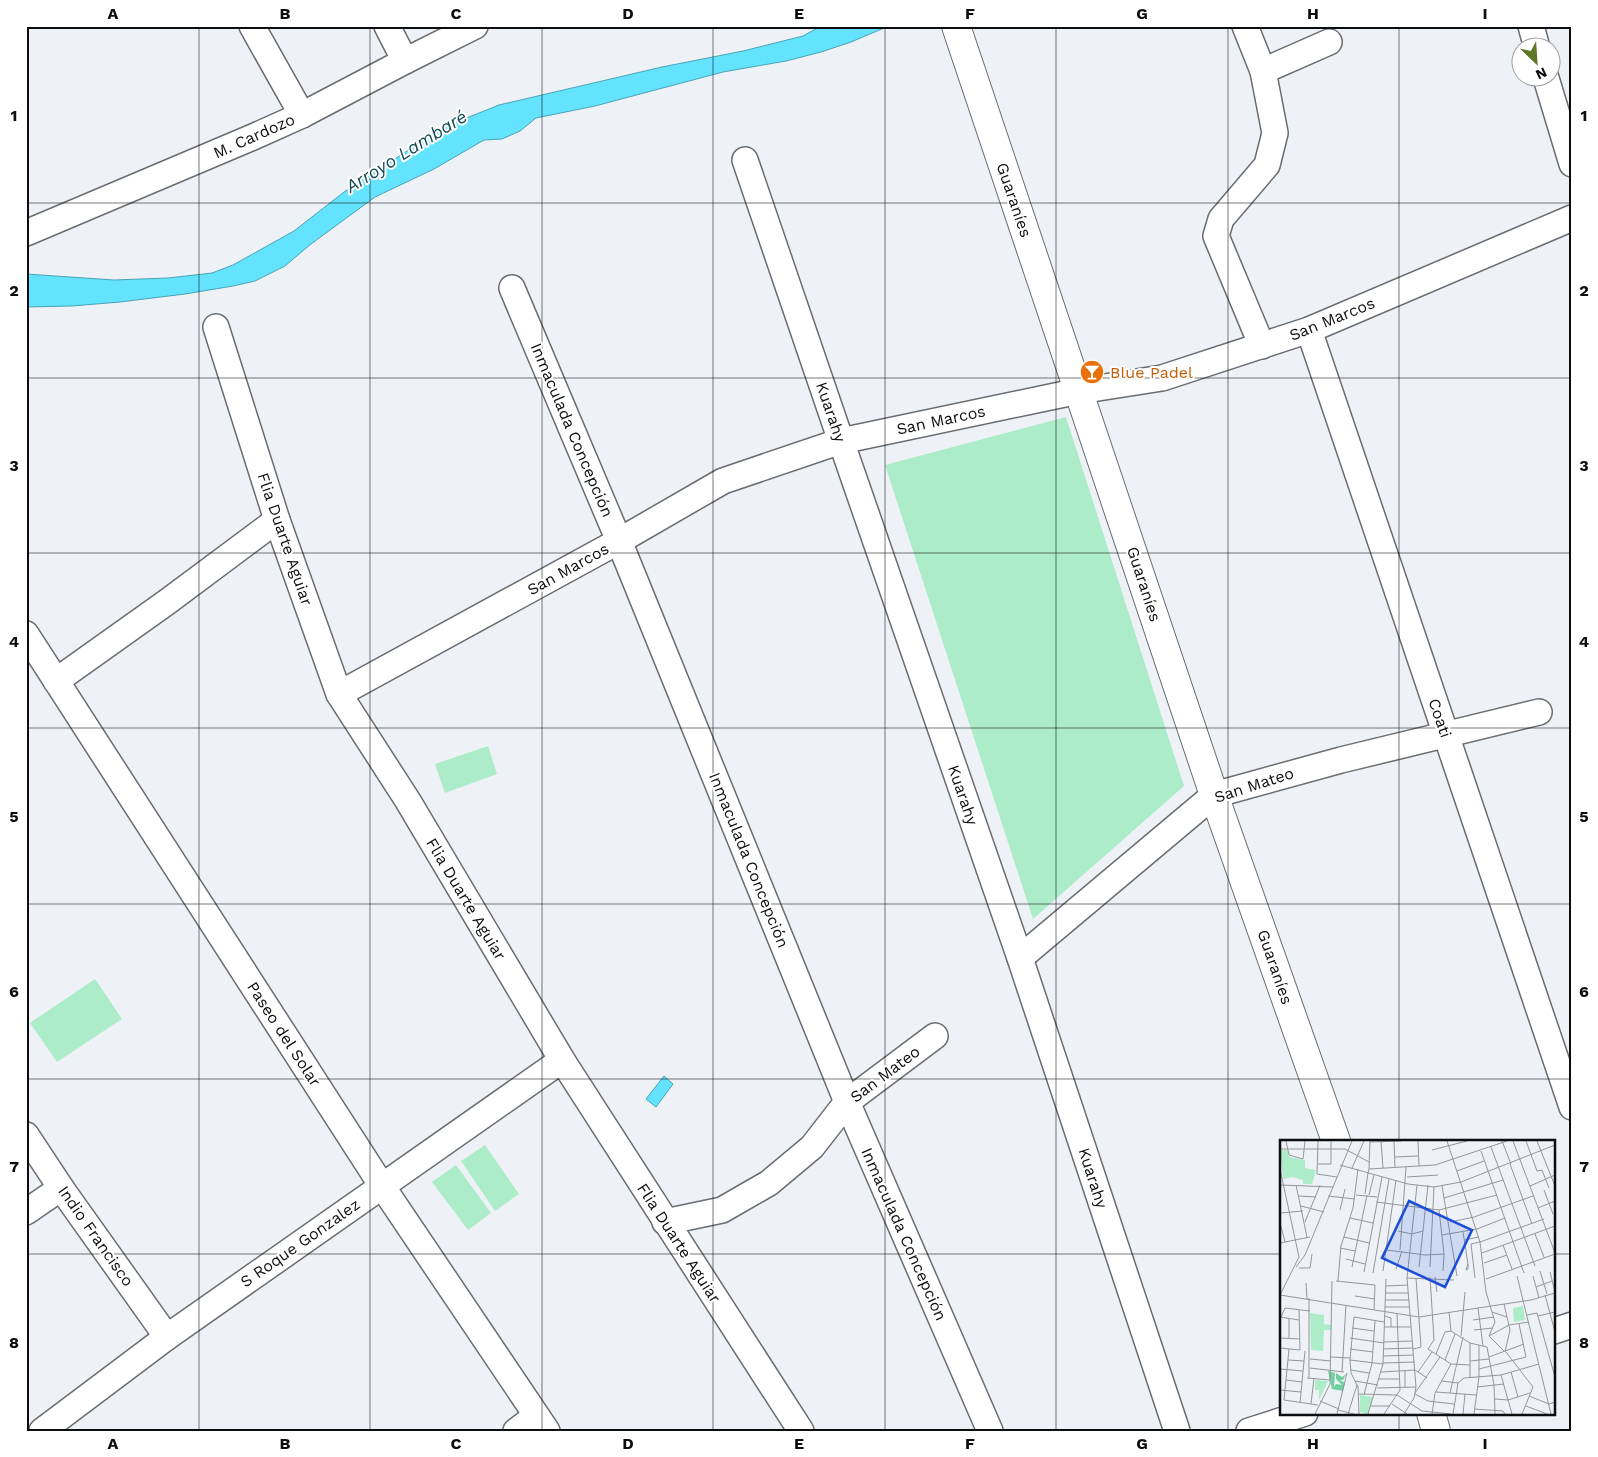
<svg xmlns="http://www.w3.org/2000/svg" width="1598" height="1457" font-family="'Work Sans',sans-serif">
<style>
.green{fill:#adecc8}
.water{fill:#63e3fd;stroke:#49a3b5}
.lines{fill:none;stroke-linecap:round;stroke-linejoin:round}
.minor-casing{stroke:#696c70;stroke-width:28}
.tertiary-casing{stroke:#696c70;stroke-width:30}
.minor{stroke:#fff;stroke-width:25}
.tertiary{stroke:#fff;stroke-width:28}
.grid{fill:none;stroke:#0c0d0e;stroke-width:1;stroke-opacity:0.55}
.labels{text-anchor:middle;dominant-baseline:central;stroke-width:4;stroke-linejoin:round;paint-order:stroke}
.street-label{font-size:16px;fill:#0c0d0e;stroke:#fff}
.food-label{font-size:16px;fill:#c56008;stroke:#fff;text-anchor:start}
.water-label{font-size:18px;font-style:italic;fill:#114a55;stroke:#fff}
.inset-road{fill:none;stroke:#949699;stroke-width:1}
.view{fill:#1d4ed8;fill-opacity:0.15;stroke:#1d4ed8;stroke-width:2.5}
.inset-edge{fill:none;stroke:#0c0d0e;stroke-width:2.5}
.neatline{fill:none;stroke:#0c0d0e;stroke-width:2}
.grid-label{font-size:16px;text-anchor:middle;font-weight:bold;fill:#0c0d0e}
</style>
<rect width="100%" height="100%" fill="#eef2f6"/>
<g class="green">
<path d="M1066 417 1184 786 1033 919 885 465Z"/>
<path d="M488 746 497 774 445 793 435 764Z"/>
<path d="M95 979 122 1019 57 1062 30 1023Z"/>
<path d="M485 1145 519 1194 495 1211 461 1161Z"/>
<path d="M456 1165 491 1213 468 1230 432 1182Z"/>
</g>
<g class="water">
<path d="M821 26H889L851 42 821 52 786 61 723 72 595 106 536 118 520 131 502 139 484 140 434 169 375 197 311 244 285 266 255 281 233 286 185 294 120 302 72 306 26 307V274L114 280 168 278 212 273 233 265 294 231 344 192 444 127 499 105 662 67 743 51 803 36Z"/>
<path d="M664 1076 673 1084 656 1107 646 1099Z"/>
</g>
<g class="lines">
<g class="minor-casing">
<g id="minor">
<path d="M252 26 302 115"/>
<path d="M387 26 405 61"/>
<path d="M1245 26 1263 71 1275 133 1267 165 1221 219 1216 236 1262 346"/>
<path d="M1531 26 1537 48"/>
<path d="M1263 71 1329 42"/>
<path d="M1546 78 1572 164"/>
<path d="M745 160 841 441 1020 958 1177 1431"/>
<path d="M26 233 253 137 302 115 405 61 475 26"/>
<path d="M512 288 619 541 847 1102 990 1431"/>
<path d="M216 327 277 520 339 694 408 801 562 1060 801 1431"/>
<path d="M1309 330 1572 1107"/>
<path d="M26 634 382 1186 547 1431"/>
<path d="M56 681 167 602 277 520"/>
<path d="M339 694 619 541 723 481 841 441 1079 391 1162 378 1309 330 1572 218"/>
<path d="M1020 958 1214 795 1341 760 1539 712"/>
<path d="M26 1135 61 1188 167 1337"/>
<path d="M26 1212 61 1188"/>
<path d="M665 1222 722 1210 769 1183 812 1147 847 1102 935 1036"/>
<path d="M1554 1331 1572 1325"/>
<path d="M42 1431 167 1337 562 1060"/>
<path d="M516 1431 536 1416"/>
<path d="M1249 1431 1305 1413"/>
</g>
</g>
<g class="tertiary-casing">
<g id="tertiary">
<path d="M956 26 1214 795 1336 1141"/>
<path d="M1431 1413 1436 1431"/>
</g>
</g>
<use href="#minor" class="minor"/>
<use href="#tertiary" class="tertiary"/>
</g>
<path class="grid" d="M199 26V1431M370 26V1431M542 26V1431M713 26V1431M885 26V1431M1056 26V1431M1228 26V1431M1399 26V1141M26 203H1572M26 378H1572M26 553H1572M26 728H1572M26 904H1572M26 1079H1572M26 1254H1282M1554 1254H1572M1399 1413V1431"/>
<defs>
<g id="bar-disc" transform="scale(1.25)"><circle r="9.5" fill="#e8710a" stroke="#fff"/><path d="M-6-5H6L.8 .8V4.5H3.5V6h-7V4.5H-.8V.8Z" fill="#fff"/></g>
</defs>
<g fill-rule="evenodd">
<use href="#bar-disc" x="1092" y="372"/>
</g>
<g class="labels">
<g class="street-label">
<text transform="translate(254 136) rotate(-24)">M. Cardozo</text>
<text transform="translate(1014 200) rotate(71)">Guaraníes</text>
<text transform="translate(1332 319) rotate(-22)">San Marcos</text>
<text transform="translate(831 412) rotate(71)">Kuarahy</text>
<text transform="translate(941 420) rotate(-12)">San Marcos</text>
<text transform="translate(572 430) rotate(67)">Inmaculada Concepción</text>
<text transform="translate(285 539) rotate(71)">Flia Duarte Aguiar</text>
<text transform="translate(568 569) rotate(-29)">San Marcos</text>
<text transform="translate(1144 584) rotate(72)">Guaraníes</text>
<text transform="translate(1440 718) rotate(71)">Coati</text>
<text transform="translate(1254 785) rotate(-18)">San Mateo</text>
<text transform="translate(963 795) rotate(71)">Kuarahy</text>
<text transform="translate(749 860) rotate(68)">Inmaculada Concepción</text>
<text transform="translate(466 899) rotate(59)">Flia Duarte Aguiar</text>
<text transform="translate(1275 967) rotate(71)">Guaraníes</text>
<text transform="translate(284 1034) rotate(57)">Paseo del Solar</text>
<text transform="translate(885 1074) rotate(-37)">San Mateo</text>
<text transform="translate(1093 1178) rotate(72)">Kuarahy</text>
<text transform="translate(904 1234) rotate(66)">Inmaculada Concepción</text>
<text transform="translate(96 1236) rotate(55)">Indio Francisco</text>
<text transform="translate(300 1243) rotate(-35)">S Roque Gonzalez</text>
<text transform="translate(679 1243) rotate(57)">Flia Duarte Aguiar</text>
</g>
<g class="food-label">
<text x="1110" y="372">Blue Padel</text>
</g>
<g class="water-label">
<text transform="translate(406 151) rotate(-32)">Arroyo Lambaré</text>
</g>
</g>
<g transform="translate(1280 1140)">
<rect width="275" height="275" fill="#eef2f6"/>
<path d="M0 10H7L9 17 25 20V28L36 30 32 44H23V40L13 37 3 39ZM243 166 245 180 234 182 233 168ZM30 173 44 175V184L51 185V190H44L43 211 31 210ZM35 240 48 241 39 260V250H35ZM80 255 93 257 88 274 80 272Z" fill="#adecc8"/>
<path d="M48 231 55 233 54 247 56 244 62 245 56 239V233L62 237 66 234 63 240H60L65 243 63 251 52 249Z" fill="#70d09e"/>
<path class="inset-road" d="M6 1 9 15 23 19 25 1M38 1 37 34 57 37M101 1 103 28M114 1 115 27M138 1 139 26M167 1 200 102 206 152 215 182 209 196 225 212 230 190 224 164M222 1 231 24M233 1 275 113M246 1 257 31 262 30 269 48M257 1 275 46M90 2 121 1M211 7 255 126M0 9H65L89 22M152 10 187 1M201 11 244 133M115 17 138 16M38 24H51V1M230 24 252 84M60 25 128 44 154 47 181 42 275 5M72 28 84 1M0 29 19 117 0 155M89 29 90 1M177 31 204 21M88 33 89 29 155 25 227 1M127 37 158 35M0 45 53 47M16 45 27 97M162 46 177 136M250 46 275 35M264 50 273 74M85 54 88 33M76 55 97 57M89 55 94 35M19 56 36 57M48 56 75 59M164 58 223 40M96 62 159 70 217 55M21 66 44 72M258 68 275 61M60 70 65 49M159 70 164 114 163 131M0 73 23 71M70 78 93 83M25 82 40 45M170 82 194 77 253 56M0 83 5 102M118 91 132 94 143 91M183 92 188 124 186 130 188 129V124M255 94 264 117M162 95 197 89 225 78M64 97 89 103M184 100 199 97M200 102 264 79M0 103 30 97M223 105 232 129M60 108 75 111M107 110 145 115 164 114M120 110 126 27M202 113 275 86M66 119 85 124M204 123 227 115M16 127 25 115 72 1M72 127 87 55M139 127 148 45M150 127 154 47M19 128H30L32 114M116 129 122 111M103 131 116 40M260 131 267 154M84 132 102 37M270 132 275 152M93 133 109 39M237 136 271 274M253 136 259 158M150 137 154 200 148 209 171 224 190 225M155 137 157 152M127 138 174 140M195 138 191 104 200 102M206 139 275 114M56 141 95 145 94 170M58 141 61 106 73 68 78 29M26 143 27 159M106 146 128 145M256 147 272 141M106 153H128M0 155 139 177 251 160 275 153M265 155 275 192M75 156 95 159M105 160H129M105 167H129M198 168 203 206M19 170 20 210M169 172 171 191M212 172 227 177M247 175 257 173 275 237M105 176 111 178V187M258 176 275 172M0 177 19 180M1 177 5 168 30 171M9 179V199M193 180 214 177M104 187H131M72 188 94 191M194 190 213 188M171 191 190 203 207 207 214 245M181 196 185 152M209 196 229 185 249 182M0 198 20 199M70 198 104 203M104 202 132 201M0 208 20 210M9 209 4 260 38 265M70 209 93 212M103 209 133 208M133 209 141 207 136 138M226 212 253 247 242 274M156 214 165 192 171 191M103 216 134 215M51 217 70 218M209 217 244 204M30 219 51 221M8 220 24 221M70 220 103 224M165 220 175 194M190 221 209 219M103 223 135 222M30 228 64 232M0 229 23 231M199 229 246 217 239 184M71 230 89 233M125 231V247M62 232 66 165M101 232 135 230 147 238M138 232 152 212M231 232 238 257M221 235 232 274M190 237V203M27 238 50 240M29 238V158M99 239H120M6 240 22 242M75 241 98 245M161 241 178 243 184 238 221 235 259 224M214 245 215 274M197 247 224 244M97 248 136 247M0 250 21 252M156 252 196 255M135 253 160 217M170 253 183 197M79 254 117 255 142 271 171 274M135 254 148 261 174 264M84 255 92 223 95 181M249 256 269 264 275 262M215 259 228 260 250 253M40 261 59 269M20 263 25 211M31 264 34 238M112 264 127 274M91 266H110M246 266 267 274M194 269 223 271 225 274M58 270 74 274M35 274 50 244 52 141M57 274 67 233M68 274 77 245M79 274 78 247 71 233 70 220 74 177 104 182M88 274 103 224 106 139M104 274 120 250 117 173M124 274 134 258 136 247 127 138 137 45M152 274 155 253 171 224M173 274 178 243M183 274 185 254M194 274 199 237V205"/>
<path class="view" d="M129 61 192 90 165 147 102 118Z"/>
<rect width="275" height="275" class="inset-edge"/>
</g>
<rect width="1598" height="1457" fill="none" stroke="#ffffff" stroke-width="55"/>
<g transform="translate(1536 62) rotate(155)"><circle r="24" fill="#ffffff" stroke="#9e9e9f"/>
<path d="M0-4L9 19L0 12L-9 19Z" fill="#5d7628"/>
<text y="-8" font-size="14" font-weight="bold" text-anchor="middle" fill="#0c0d0e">N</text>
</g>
<rect x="28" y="28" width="1542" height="1402" class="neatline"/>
<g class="grid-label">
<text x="113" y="19">A</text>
<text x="285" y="19">B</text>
<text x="456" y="19">C</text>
<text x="628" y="19">D</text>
<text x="799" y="19">E</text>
<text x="970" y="19">F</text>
<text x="1142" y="19">G</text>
<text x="1313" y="19">H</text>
<text x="1485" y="19">I</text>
<text x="14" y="121">1</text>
<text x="1584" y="121">1</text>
<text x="14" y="296">2</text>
<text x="1584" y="296">2</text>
<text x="14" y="471">3</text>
<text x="1584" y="471">3</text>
<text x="14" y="647">4</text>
<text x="1584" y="647">4</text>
<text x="14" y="822">5</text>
<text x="1584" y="822">5</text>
<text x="14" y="997">6</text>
<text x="1584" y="997">6</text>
<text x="14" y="1172">7</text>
<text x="1584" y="1172">7</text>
<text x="14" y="1348">8</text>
<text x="1584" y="1348">8</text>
<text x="113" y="1449">A</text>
<text x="285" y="1449">B</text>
<text x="456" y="1449">C</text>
<text x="628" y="1449">D</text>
<text x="799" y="1449">E</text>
<text x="970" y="1449">F</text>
<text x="1142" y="1449">G</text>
<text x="1313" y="1449">H</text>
<text x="1485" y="1449">I</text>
</g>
</svg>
